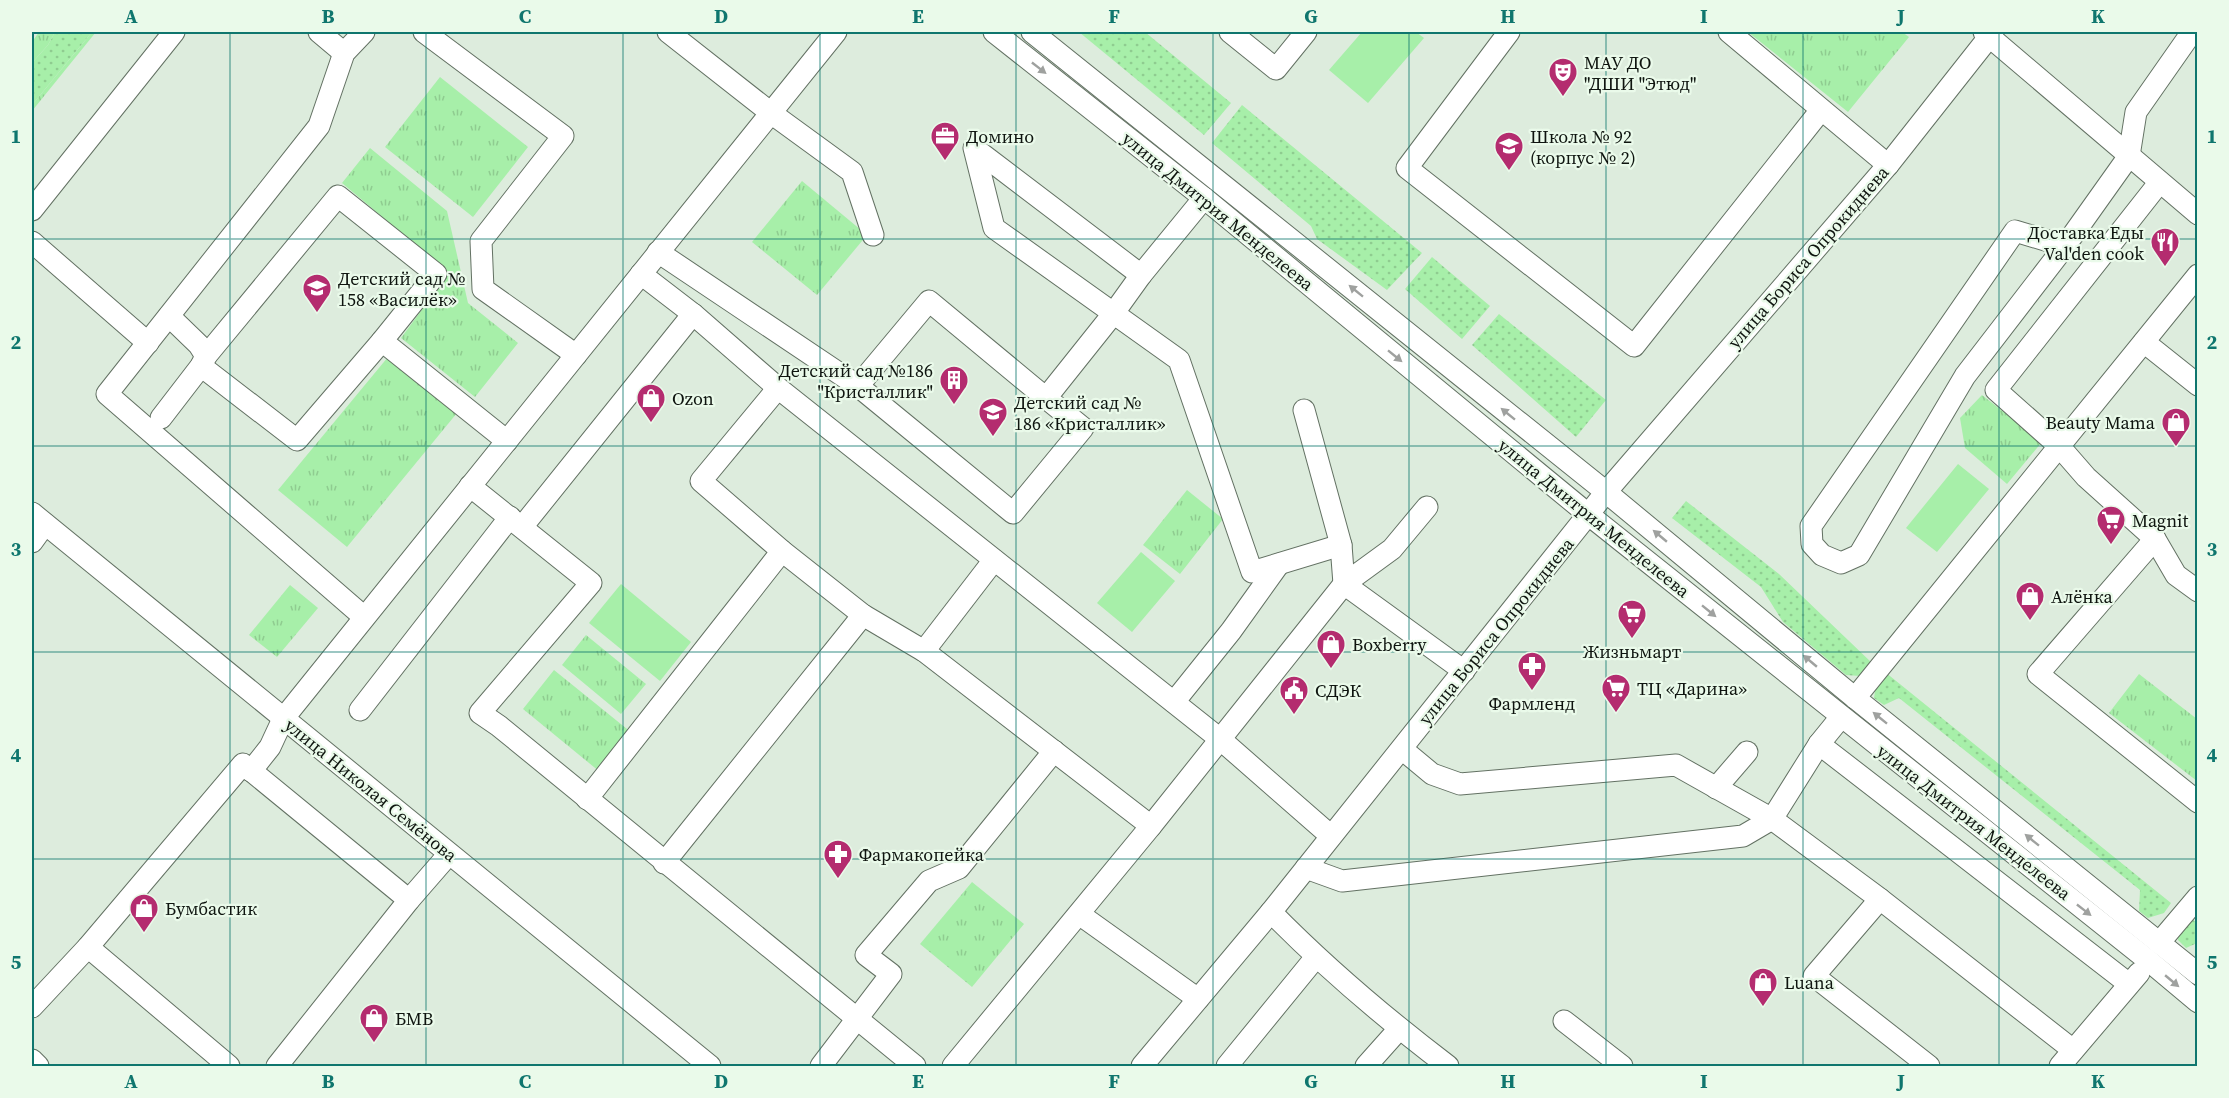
<svg xmlns="http://www.w3.org/2000/svg" width="2229" height="1098" font-family="'Source Serif 4',serif">
<style>
.grass{fill:url(#grass-dots)}
.park{fill:url(#park-tufts)}
.pitch{fill:#a7efa9}
.lines{fill:none;stroke-linecap:round;stroke-linejoin:round}
.minor-casing{stroke:#637163;stroke-width:23}
.minor{stroke:#fff;stroke-width:21}
.oneway{fill:#9fa19f}
.grid{fill:none;stroke:#0f766e;stroke-width:1.5;stroke-opacity:0.55}
.labels{text-anchor:middle;dominant-baseline:central;stroke-width:4.5;stroke-linejoin:round;paint-order:stroke}
.poi-label{font-size:18px;fill:#0e140f;stroke:#eafaea;text-anchor:start}
.street-label{font-size:18px;fill:#0e140f;stroke:#eafaea}
.neatline{fill:none;stroke:#0f766e;stroke-width:2}
.grid-label{font-size:20px;text-anchor:middle;font-weight:bold;fill:#0f766e}
</style>
<defs>
<pattern id="grass-dots" width="8" height="8" patternUnits="userSpaceOnUse" patternTransform="scale(1.5)"><rect width="8" height="8" fill="#a7efa9"/><path d="M2 2h.1M6 6h.1" fill="none" stroke="#8fcc90" stroke-width="1.8" stroke-linecap="round"/></pattern>
<pattern id="park-tufts" width="24" height="20" patternUnits="userSpaceOnUse" patternTransform="scale(1.5)"><rect width="24" height="20" fill="#a7efa9"/><path d="M3 7l-1-3M5 7V3M7 7l1-3M15 17l-1-3M17 17v-4M19 17l1-3" fill="none" stroke="#8fcc90"/></pattern>
</defs>
<rect width="100%" height="100%" fill="#ddecdd"/>
<g class="grass">
<path d="M55 32H92L32 105V63L48 45Z"/>
<path d="M1079 32H1145L1231 103 1204 135Z"/>
<path d="M1242 105 1422 253 1387 290 1317 239 1311 226 1212 143Z"/>
<path d="M1432 257 1490 306 1462 339 1405 289Z"/>
<path d="M1499 314 1606 400 1576 437 1472 345Z"/>
<path d="M1686 501 1779 574 1872 663 1860 676 1846 675 1783 622 1761 587 1672 518Z"/>
<path d="M1885 672 2171 903 2164 913 2148 918 2139 911 2140 890 1899 698 1884 705 1874 698 1876 685Z"/>
<path d="M2186 914 2197 923V943L2186 948 2178 940 2179 925Z"/>
</g>
<g class="park">
<path d="M39 32H55L48 45 32 63V42Z"/>
<path d="M92 32H96L32 111V105Z"/>
<path d="M1748 32H1902L1909 37 1848 112Z"/>
<path d="M440 77 528 147 473 217 385 147Z"/>
<path d="M370 148 447 211 468 303 518 343 475 397 401 338 449 273 342 183Z"/>
<path d="M802 181 867 235 817 295 752 242Z"/>
<path d="M388 357 457 413 347 547 278 490Z"/>
<path d="M1982 395 2042 442 2007 484 1965 448 1960 418Z"/>
<path d="M1187 490 1223 519 1180 574 1143 545Z"/>
<path d="M290 585 318 608 277 657 249 635Z"/>
<path d="M586 635 646 684 621 714 562 665Z"/>
<path d="M554 670 632 733 600 772 523 709Z"/>
<path d="M2139 674 2197 719V781L2109 713Z"/>
<path d="M972 882 1024 924 972 987 920 944Z"/>
</g>
<g class="pitch">
<path d="M1362 32H1416L1424 38 1368 103 1329 70Z"/>
<path d="M1958 464 1989 489 1937 552 1906 528Z"/>
<path d="M1141 552 1175 581 1132 632 1097 603Z"/>
<path d="M621 584 691 642 660 681 589 623Z"/>
</g>
<g class="lines">
<g class="minor-casing">
<g id="minor">
<path d="M319 32 344 53"/>
<path d="M364 32 344 53 319 126 107 394 364 617"/>
<path d="M424 32 563 136 481 241 483 289 576 355"/>
<path d="M668 32 771 113 852 172 873 235"/>
<path d="M994 32 1204 198 1589 515 2149 961 2198 1002"/>
<path d="M1032 32 1606 492 1855 698 2198 974"/>
<path d="M1230 32 1276 69 1306 32"/>
<path d="M1509 32 1407 168 1634 346 1821 110"/>
<path d="M1729 32 1888 165"/>
<path d="M1984 32 2198 214"/>
<path d="M2159 183 1996 390 2059 446 2086 477 2155 539 2176 575 2198 591"/>
<path d="M32 210 174 32"/>
<path d="M32 242 148 343"/>
<path d="M2065 246 2015 231 1811 526 1812 544 1822 555 1841 563 1859 555 1965 376 2065 246 2129 156 2136 112 2192 32"/>
<path d="M658 252 858 386"/>
<path d="M641 274 693 314 778 388 1220 739 1331 836"/>
<path d="M1141 275 1204 198"/>
<path d="M382 341 507 441"/>
<path d="M2144 342 2198 385"/>
<path d="M201 366 297 440 382 341 436 274 338 196 206 356"/>
<path d="M778 388 701 481 782 551 863 615 924 651 1151 826 1344 584 1392 549 1427 507"/>
<path d="M1046 398 929 301 858 386 1013 513 1083 428 1046 398 1113 314 1141 275 974 148 994 228 1179 360 1252 572 1341 545 1304 410"/>
<path d="M161 418 201 366 206 356 199 345 169 316"/>
<path d="M470 486 591 583 480 713 499 726 915 1066"/>
<path d="M32 513 710 1066"/>
<path d="M522 527 693 314"/>
<path d="M2155 539 2038 674 2198 802"/>
<path d="M32 542 45 524"/>
<path d="M1341 545 1344 584 1464 671"/>
<path d="M924 651 994 560"/>
<path d="M1855 698 2198 275"/>
<path d="M1174 702 1231 631 1279 564"/>
<path d="M360 710 510 517"/>
<path d="M1819 744 2129 984"/>
<path d="M1402 749 1432 774 1460 784 1676 765 1772 819 1880 899 2073 1050"/>
<path d="M251 771 270 747 283 719 836 32"/>
<path d="M1716 788 1747 752"/>
<path d="M587 799 782 551"/>
<path d="M664 863 863 615"/>
<path d="M1306 868 1342 881 1743 836 1772 819 1819 744 1841 717"/>
<path d="M1880 899 1814 976 1929 1066"/>
<path d="M1271 912C1326 968 1385 1018 1448 1066"/>
<path d="M1079 914 1198 999"/>
<path d="M2159 943 2198 897"/>
<path d="M88 947 229 1066"/>
<path d="M32 1007 88 947 243 764 409 900"/>
<path d="M1564 1021 1622 1066"/>
<path d="M32 1060 38 1066"/>
<path d="M277 1066 409 900 449 854"/>
<path d="M821 1066 891 974 866 955 929 881 959 868 1054 751"/>
<path d="M953 1066 1151 826"/>
<path d="M1142 1066 1271 912 1606 492 1888 165 1993 32"/>
<path d="M1227 1066 1316 957"/>
<path d="M1366 1066 1399 1029"/>
<path d="M2060 1066 2139 973"/>
</g>
</g>
<use href="#minor" class="minor"/>
</g>
<defs><path id="oneway-solid" d="M-6-.8H1V-3.2L6.5 0L1 3.2V.8H-6Z" transform="scale(1.5)"/></defs>
<g class="oneway">
<use href="#oneway-solid" transform="translate(1039 68) rotate(38)"/>
<use href="#oneway-solid" transform="translate(1356 291) rotate(-141)"/>
<use href="#oneway-solid" transform="translate(1395 356) rotate(39)"/>
<use href="#oneway-solid" transform="translate(1508 414) rotate(-141)"/>
<use href="#oneway-solid" transform="translate(1660 536) rotate(-140)"/>
<use href="#oneway-solid" transform="translate(1709 611) rotate(39)"/>
<use href="#oneway-solid" transform="translate(1810 661) rotate(-140)"/>
<use href="#oneway-solid" transform="translate(1880 718) rotate(-141)"/>
<use href="#oneway-solid" transform="translate(2032 840) rotate(-141)"/>
<use href="#oneway-solid" transform="translate(2084 910) rotate(38)"/>
<use href="#oneway-solid" transform="translate(2172 981) rotate(40)"/>
</g>
<path class="grid" d="M230 32V1066M426 32V1066M623 32V1066M820 32V1066M1016 32V1066M1213 32V1066M1409 32V1066M1606 32V1066M1803 32V1066M1999 32V1066M32 239H2198M32 446H2198M32 652H2198M32 859H2198"/>
<defs>
<g id="theatre-pin" transform="scale(1.5)"><path d="M0 17L-7.5 6A9.5 9.5 0 1 1 7.5 6Z" fill="#b42c6f" stroke="#eafaea"/><path d="M-5-5.5Q0-4 5-5.5V0Q5 5 0 6Q-5 5-5 0ZM-3.3-2.5H-1v1.5H-3.3ZM1-2.5H3.3v1.5H1ZM-2.8 1Q0 5.5 2.8 1Z" fill="#fff"/></g>
<g id="office-pin" transform="scale(1.5)"><path d="M0 17L-7.5 6A9.5 9.5 0 1 1 7.5 6Z" fill="#b42c6f" stroke="#eafaea"/><path d="M-6-3h4V-5.5h4V-3h4V5H-6ZM-1-4.5V-3h2v-1.5ZM-6 0V1H6V0Z" fill="#fff"/></g>
<g id="school-pin" transform="scale(1.5)"><path d="M0 17L-7.5 6A9.5 9.5 0 1 1 7.5 6Z" fill="#b42c6f" stroke="#eafaea"/><path d="M0-5L7-2L0 1L-7-2ZM-4 1L0 2.5L4 1V4Q0 6-4 4Z" fill="#fff"/></g>
<g id="restaurant-pin" transform="scale(1.5)"><path d="M0 17L-7.5 6A9.5 9.5 0 1 1 7.5 6Z" fill="#b42c6f" stroke="#eafaea"/><path d="M-5-6h1v4h1v-4h1v4h1v-4h1v5L-1.5 .5V6h-2V.5L-5-1ZM5-6V6H3V1.5H1.5Q1.5-4 5-6Z" fill="#fff"/></g>
<g id="building-pin" transform="scale(1.5)"><path d="M0 17L-7.5 6A9.5 9.5 0 1 1 7.5 6Z" fill="#b42c6f" stroke="#eafaea"/><path d="M-4-6H4V6H1V3H-1V6H-4ZM-2.5-4.3h1.7v1.8h-1.7ZM.8-4.3h1.7v1.8H.8ZM-2.5-1h1.7V.8h-1.7ZM.8-1h1.7V.8H.8Z" fill="#fff"/></g>
<g id="shop-pin" transform="scale(1.5)"><path d="M0 17L-7.5 6A9.5 9.5 0 1 1 7.5 6Z" fill="#b42c6f" stroke="#eafaea"/><path d="M-5-2.5h2.3a2.7 3.5 0 0 1 5.4 0H5L5.5 6h-11ZM-1.5-2.5h3a1.5 2.3 0 0 0-3 0Z" fill="#fff"/></g>
<g id="supermarket-pin" transform="scale(1.5)"><path d="M0 17L-7.5 6A9.5 9.5 0 1 1 7.5 6Z" fill="#b42c6f" stroke="#eafaea"/><path d="M-6-5.5h2.5l.6 2H6L4.5 2H-2.5L-4.4-4H-6ZM-1.5 3.2a1.3 1.3 0 1 0 .1 0ZM3 3.2a1.3 1.3 0 1 0 .1 0Z" fill="#fff"/></g>
<g id="pharmacy-pin" transform="scale(1.5)"><path d="M0 17L-7.5 6A9.5 9.5 0 1 1 7.5 6Z" fill="#b42c6f" stroke="#eafaea"/><path d="M-2-6h4v4h4v4h-4v4h-4v-4h-4v-4h4Z" fill="#fff"/></g>
<g id="civic-pin" transform="scale(1.5)"><path d="M0 17L-7.5 6A9.5 9.5 0 1 1 7.5 6Z" fill="#b42c6f" stroke="#eafaea"/><path d="M-.6-6.5H3V-4.5H.6V-3L4-1V1h2V6H-6V1h2V-1L-.6-3ZM-1.2 2.5V6h2.4V2.5Z" fill="#fff"/></g>
</defs>
<g fill-rule="evenodd">
<use href="#theatre-pin" x="1563" y="72"/>
<use href="#office-pin" x="945" y="136"/>
<use href="#school-pin" x="1509" y="146"/>
<use href="#restaurant-pin" x="2165" y="242"/>
<use href="#school-pin" x="317" y="288"/>
<use href="#building-pin" x="954" y="380"/>
<use href="#shop-pin" x="651" y="398"/>
<use href="#school-pin" x="993" y="412"/>
<use href="#shop-pin" x="2176" y="422"/>
<use href="#supermarket-pin" x="2111" y="520"/>
<use href="#shop-pin" x="2030" y="596"/>
<use href="#supermarket-pin" x="1632" y="614"/>
<use href="#shop-pin" x="1331" y="644"/>
<use href="#pharmacy-pin" x="1532" y="666"/>
<use href="#supermarket-pin" x="1616" y="688"/>
<use href="#civic-pin" x="1294" y="690"/>
<use href="#pharmacy-pin" x="838" y="854"/>
<use href="#shop-pin" x="144" y="908"/>
<use href="#shop-pin" x="1763" y="982"/>
<use href="#shop-pin" x="374" y="1018"/>
</g>
<g class="labels">
<g class="poi-label">
<text x="1584" y="62">МАУ ДО<tspan x="1584" dy="21">"ДШИ "Этюд"</tspan></text>
<text x="966" y="136">Домино</text>
<text x="1530" y="136">Школа № 92<tspan x="1530" dy="21">(корпус № 2)</tspan></text>
<text x="2144" y="232" text-anchor="end">Доставка Еды<tspan x="2144" dy="21">Val'den cook</tspan></text>
<text x="338" y="278">Детский сад №<tspan x="338" dy="21">158 «Василёк»</tspan></text>
<text x="933" y="370" text-anchor="end">Детский сад №186<tspan x="933" dy="21">"Кристаллик"</tspan></text>
<text x="672" y="398">Ozon</text>
<text x="1014" y="402">Детский сад №<tspan x="1014" dy="21">186 «Кристаллик»</tspan></text>
<text x="2155" y="422" text-anchor="end">Beauty Mama</text>
<text x="2132" y="520">Magnit</text>
<text x="2051" y="596">Алёнка</text>
<text x="1352" y="644">Boxberry</text>
<text x="1632" y="651" text-anchor="middle">Жизньмарт</text>
<text x="1637" y="688">ТЦ «Дарина»</text>
<text x="1315" y="690">СДЭК</text>
<text x="1532" y="703" text-anchor="middle">Фармленд</text>
<text x="859" y="854">Фармакопейка</text>
<text x="165" y="908">Бумбастик</text>
<text x="1784" y="982">Luana</text>
<text x="395" y="1018">БМВ</text>
</g>
<g class="street-label">
<text transform="translate(1218 211) rotate(39)">улица Дмитрия Менделеева</text>
<text transform="translate(1808 257) rotate(-49)">улица Бориса Опрокиднева</text>
<text transform="translate(1594 518) rotate(39)">улица Дмитрия Менделеева</text>
<text transform="translate(1496 631) rotate(-51)">улица Бориса Опрокиднева</text>
<text transform="translate(371 790) rotate(39)">улица Николая Семёнова</text>
<text transform="translate(1974 822) rotate(38)">улица Дмитрия Менделеева</text>
</g>
</g>
<rect width="2229" height="1098" fill="none" stroke="#eafaea" stroke-width="66"/>
<rect x="33" y="33" width="2163" height="1032" class="neatline"/>
<g class="grid-label">
<text x="131" y="23">A</text>
<text x="328" y="23">B</text>
<text x="525" y="23">C</text>
<text x="721" y="23">D</text>
<text x="918" y="23">E</text>
<text x="1114" y="23">F</text>
<text x="1311" y="23">G</text>
<text x="1508" y="23">H</text>
<text x="1704" y="23">I</text>
<text x="1901" y="23">J</text>
<text x="2098" y="23">K</text>
<text x="16" y="143">1</text>
<text x="2212" y="143">1</text>
<text x="16" y="349">2</text>
<text x="2212" y="349">2</text>
<text x="16" y="556">3</text>
<text x="2212" y="556">3</text>
<text x="16" y="762">4</text>
<text x="2212" y="762">4</text>
<text x="16" y="969">5</text>
<text x="2212" y="969">5</text>
<text x="131" y="1088">A</text>
<text x="328" y="1088">B</text>
<text x="525" y="1088">C</text>
<text x="721" y="1088">D</text>
<text x="918" y="1088">E</text>
<text x="1114" y="1088">F</text>
<text x="1311" y="1088">G</text>
<text x="1508" y="1088">H</text>
<text x="1704" y="1088">I</text>
<text x="1901" y="1088">J</text>
<text x="2098" y="1088">K</text>
</g>
</svg>
